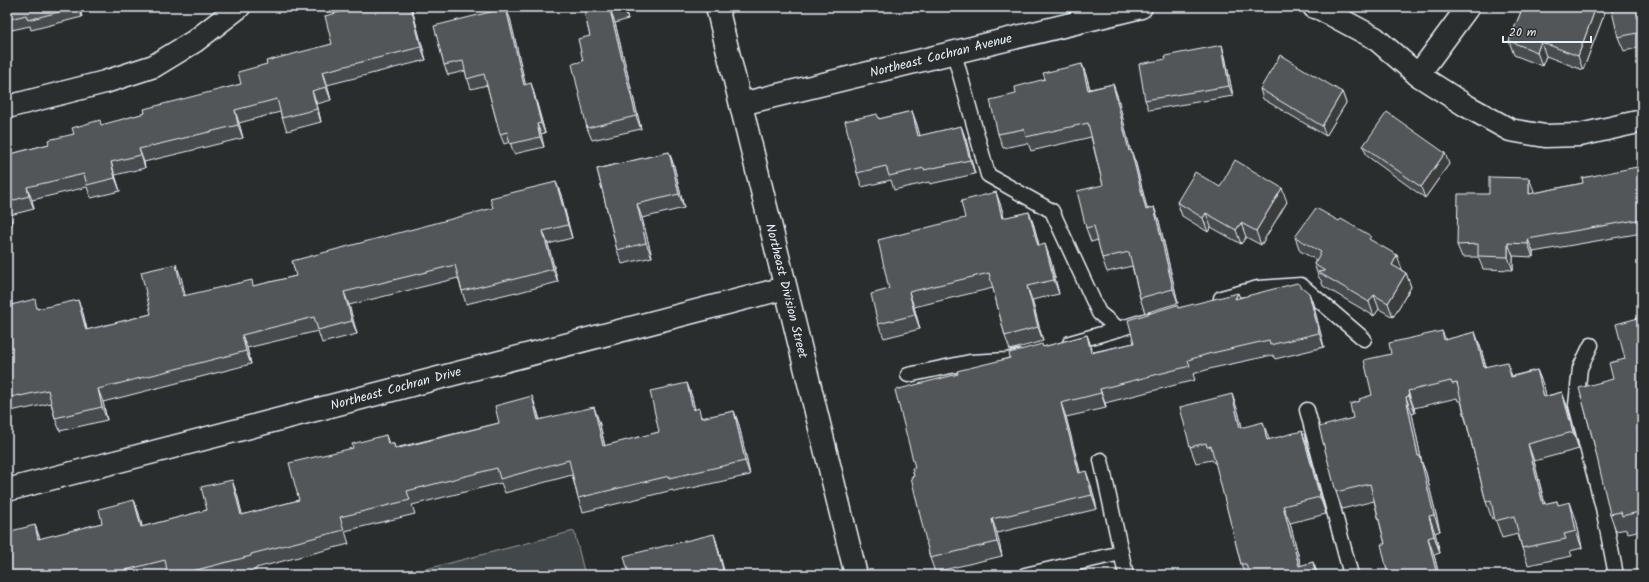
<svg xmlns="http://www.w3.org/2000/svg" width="1649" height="582" font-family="Kalam,sans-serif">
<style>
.green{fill:#424648;stroke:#959ca0}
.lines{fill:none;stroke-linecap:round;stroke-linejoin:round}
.service-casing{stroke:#e8f1f8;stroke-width:17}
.minor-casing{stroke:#e8f1f8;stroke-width:25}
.primary-casing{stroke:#e8f1f8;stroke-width:25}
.service{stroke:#2a2d2e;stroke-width:14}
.minor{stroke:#2a2d2e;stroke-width:22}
.primary{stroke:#2a2d2e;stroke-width:22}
.wall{fill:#474b4d;stroke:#e8f1f8}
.shaded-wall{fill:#3a3d3e;stroke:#e8f1f8}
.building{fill:#535759;stroke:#e8f1f8}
.labels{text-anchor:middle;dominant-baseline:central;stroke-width:3;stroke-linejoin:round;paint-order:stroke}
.street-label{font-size:13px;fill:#e8f1f8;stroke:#2a2d2e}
</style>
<rect width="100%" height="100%" fill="#2a2d2e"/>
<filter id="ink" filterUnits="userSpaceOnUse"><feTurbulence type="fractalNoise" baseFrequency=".025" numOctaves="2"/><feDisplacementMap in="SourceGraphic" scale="8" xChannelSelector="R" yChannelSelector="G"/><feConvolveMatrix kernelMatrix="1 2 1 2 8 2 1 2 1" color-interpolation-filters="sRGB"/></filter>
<g filter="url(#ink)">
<path class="green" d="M574 531 585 575H403Z"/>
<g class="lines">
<g class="service-casing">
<g id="service">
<path d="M954 53 988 175 1052 211 1099 313 1119 329 1147 320"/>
<path d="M1221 298 1258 288 1301 285 1364 339"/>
<path d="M1070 343 1119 329"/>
<path d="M1591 345 1580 368 1576 405 1603 508 1616 575"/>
<path d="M908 375 970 362 1007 360 1019 357"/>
<path d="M1307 410 1351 575"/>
<path d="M1101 460 1126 575"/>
<path d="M1025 575 1121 553"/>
</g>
</g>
<g class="minor-casing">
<g id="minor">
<path d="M1314 7 1319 8 1375 38 1418 75 1465 105 1510 130 1545 136 1580 135 1642 121"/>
<path d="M1418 75 1468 7"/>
<path d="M741 104 1141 7"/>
<path d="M7 107 105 82 154 66 195 41 239 7"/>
<path d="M7 490 785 288"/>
</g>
</g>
<g class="primary-casing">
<path id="primary" d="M717 7 856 575"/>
</g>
<use href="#service" class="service"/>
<use href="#minor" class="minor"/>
<use href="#primary" class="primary"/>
</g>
<g class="wall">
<path d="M7 7H79L82 17 31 30 30 26 7 31Z"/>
<path d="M359 7H411L413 13 426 60 327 85 331 100 317 104 321 122 287 131 280 112 239 123 243 138 144 162 145 168 115 175 120 191 91 198 87 187 32 200 34 209 10 215 12 225 7 226V155L49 144 74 134 145 113 241 84 267 64 332 44Z"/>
<path d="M583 7H624L628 19 615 23 641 129 592 140 587 128 583 61 590 36Z"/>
<path d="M1523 7H1601L1604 15 1583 70 1546 56 1542 66 1514 55 1509 41Z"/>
<path d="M1642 7V47L1624 51 1618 37Z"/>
<path d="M510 18 525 84 534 93 545 133 541 134 544 147 514 154 510 142 504 144 500 134 487 85 471 89 465 71 448 75 444 65Z"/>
<path d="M1225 56 1233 96 1149 110 1145 100Z"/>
<path d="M1082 64 1087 78 1090 89 1113 84 1118 98 1130 151 1136 164 1147 209 1154 207 1159 221 1178 303 1145 313 1140 298 1132 266 1107 272 1102 258 1098 240 1091 242 1086 228 1103 185 1091 137 1031 151 1028 143 1003 148 998 134 1016 94 1045 79Z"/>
<path d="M1260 89 1342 92 1346 103 1326 136 1263 99Z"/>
<path d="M912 111 917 125 920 136 961 126 966 140 975 174 930 184 929 182 894 190 891 180 862 187 857 173 879 119Z"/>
<path d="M1363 146 1449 164 1425 198 1367 156Z"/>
<path d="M669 152 674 166 684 208 642 218 652 257 622 264 617 250 597 169Z"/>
<path d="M1642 166V233L1533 252V257L1513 256V270L1483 269 1478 257H1462L1457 245 1489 194 1534 191V193L1583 183Z"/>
<path d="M556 182 561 195 572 238 548 244 558 282 516 293V292L466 304 458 278 349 305 357 334 322 343 318 331 247 348 251 364 103 402 107 420 60 431 55 418 51 403 25 409 24 408 7 412V306L83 313 87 330 151 314 181 277 185 296 254 286 296 276 493 208Z"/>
<path d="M1220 187 1287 202 1261 245 1246 237 1241 244 1211 227 1208 232 1182 216 1177 202Z"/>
<path d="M1001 206 1004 218 1029 212 1034 226 1039 245 1050 258 1059 294 1032 300 1043 341 1010 350 1005 336 993 288 914 307 920 329 884 338 878 324 965 218Z"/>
<path d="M1295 237 1372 241 1402 269V271L1406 273 1411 287 1393 317 1379 309 1374 316 1323 286 1321 280 1319 278 1314 264 1316 260 1300 251Z"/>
<path d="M1309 293 1314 307 1324 347 1275 359 1273 355 1213 368 1193 374 1195 380 1105 403 1106 408 1066 417 1080 473 1091 485 1097 509 997 533 1002 556 935 572 930 558 914 476 915 468 958 374 1043 347 1087 335 1093 352 1134 343 1178 308 1240 297Z"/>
<path d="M1642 317V530L1628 533 1627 529 1616 531 1610 514 1613 379 1625 359Z"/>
<path d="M1442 331 1446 340 1475 332 1481 349 1486 367 1512 376 1537 370 1544 387 1546 396 1562 392 1568 409 1579 449 1534 461 1545 504 1557 501 1558 505 1576 519 1582 548 1570 551 1572 556 1528 565 1522 548 1518 534 1502 538 1495 518 1492 519 1486 502 1461 401H1458L1457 398 1414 408 1415 413 1412 414 1422 463 1426 473 1440 531 1435 533 1440 553 1434 555 1439 575H1388L1385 544 1374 501 1342 509 1336 492 1353 418 1360 401 1372 395 1391 354Z"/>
<path d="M687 383 692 397 695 410 703 418 734 411 739 425 750 475 674 492 673 490 583 512 578 498 572 475 505 493 501 483 412 505 415 514 345 531 349 544 256 568V570L238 575H7L35 525 40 539 102 523 134 500 139 514 142 527 207 510 237 494 242 515 299 500 353 448 386 435 389 444H394L395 448 499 423 537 410 540 420 599 421 605 446 659 432Z"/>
<path d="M1238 411 1242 427 1269 440 1308 448 1326 514 1290 523 1301 566 1313 562 1318 575H1245L1241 564 1216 463H1214L1212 460 1196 463 1190 447Z"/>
<path d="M716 540 725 575H629Z"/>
</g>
<g class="shaded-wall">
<path d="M78 7H79L82 17Z"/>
<path d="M411 7 413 13 426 60 421 47Z"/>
<path d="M623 7H624L628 19Z"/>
<path d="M1596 7H1601L1604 15 1583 70 1578 56Z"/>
<path d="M506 8 510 18 528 95 524 85Z"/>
<path d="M610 10 615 23 641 129 636 116Z"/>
<path d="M1541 42 1546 56 1542 66 1537 52Z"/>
<path d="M1222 45 1225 56 1233 96 1229 86Z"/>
<path d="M1082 64 1087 78 1093 104 1088 90Z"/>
<path d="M322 72 327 85 331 100 326 87Z"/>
<path d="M531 83 534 93 545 133 541 123Z"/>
<path d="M1113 84 1118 98 1134 165 1129 151Z"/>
<path d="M312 91 317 104 321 122 317 109Z"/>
<path d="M1342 92 1346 103 1326 136 1322 126Z"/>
<path d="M235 110 239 123 243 138 238 125Z"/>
<path d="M912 111 917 125 924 150 918 136Z"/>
<path d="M537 124 541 134 544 147 540 137Z"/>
<path d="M961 126 966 140 975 174 970 160Z"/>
<path d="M139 149 144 162 145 168 141 155Z"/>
<path d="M1131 150 1136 164 1151 224 1146 210Z"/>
<path d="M669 152 674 166 684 208 679 194Z"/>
<path d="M1445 153 1449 164 1425 198 1421 187Z"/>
<path d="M111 162 115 175 120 191 115 178Z"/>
<path d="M1529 178 1534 191 1533 207 1529 194Z"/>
<path d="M556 182 561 195 572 238 568 225Z"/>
<path d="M27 187 32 200 34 209 29 196Z"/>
<path d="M1282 188 1287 202 1261 245 1256 231Z"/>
<path d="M996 192 1001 206 1007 232 1002 218Z"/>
<path d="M637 204 642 218 652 257 646 243Z"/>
<path d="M1154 207 1159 221 1178 303 1173 289Z"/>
<path d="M7 208 10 215 12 225 8 212Z"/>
<path d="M1029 212 1034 226 1043 260 1038 246Z"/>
<path d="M1206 213 1211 227 1208 232 1203 218Z"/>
<path d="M1241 223 1246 237 1241 244 1236 230Z"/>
<path d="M543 231 548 244 558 282 553 269Z"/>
<path d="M1528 239 1533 252V257L1528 244Z"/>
<path d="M1508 243 1513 256V270L1508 257Z"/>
<path d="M1045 244 1050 258 1059 294 1054 280Z"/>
<path d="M1397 255 1402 269 1397 279 1392 265Z"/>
<path d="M176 264 181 277 188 309 183 296Z"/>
<path d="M1406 273 1411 287 1393 317 1388 303Z"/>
<path d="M1027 286 1032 300 1043 341 1038 327Z"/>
<path d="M344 292 349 305 357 334 352 321Z"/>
<path d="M909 292 914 307 920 329 915 315Z"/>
<path d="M1238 293 1244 307 1235 299Z"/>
<path d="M1309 293 1314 307 1324 347 1319 333Z"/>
<path d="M1374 295 1379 309 1374 316 1369 302Z"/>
<path d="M78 300 83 313 90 343 86 330Z"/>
<path d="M1475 332 1481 349 1490 384 1484 367Z"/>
<path d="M242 335 247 348 251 364 246 351Z"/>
<path d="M1087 335 1092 349 1096 367 1091 353Z"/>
<path d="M1507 362 1513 379 1511 377Z"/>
<path d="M1537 370 1544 387 1550 414 1544 397Z"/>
<path d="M687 383 692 397 698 424 693 410Z"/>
<path d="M98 389 103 402 107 420 102 407Z"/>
<path d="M1100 389 1105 403 1106 408 1101 393Z"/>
<path d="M1408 391 1414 408 1415 413 1409 396Z"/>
<path d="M1562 392 1568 409 1579 449 1573 432Z"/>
<path d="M1232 394 1238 411 1246 445 1240 428Z"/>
<path d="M532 396 537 410 543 434 538 420Z"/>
<path d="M1406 397 1412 414 1422 463 1426 473 1440 531 1434 515 1418 456Z"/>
<path d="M1061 403 1066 417 1084 487 1079 473Z"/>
<path d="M594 407 599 421 608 460 603 446Z"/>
<path d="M734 411 739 425 750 475 745 461Z"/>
<path d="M1263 422 1269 439 1274 457 1267 440Z"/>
<path d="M1302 431 1308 448 1326 514 1320 497Z"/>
<path d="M1528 444 1534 461 1549 521 1543 504Z"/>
<path d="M1086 471 1091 485 1097 509 1092 495Z"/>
<path d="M232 480 237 494 246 529 241 515Z"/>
<path d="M134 500 139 514 146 541 141 527Z"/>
<path d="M1570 502 1576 519 1582 548 1576 531Z"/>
<path d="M1283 506 1290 523 1303 575 1299 566Z"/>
<path d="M1429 516 1435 533 1440 553 1434 536Z"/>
<path d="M992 519 997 533 1002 556 997 542Z"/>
<path d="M35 525 40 539H38Z"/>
<path d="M714 534 716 540 725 575 723 570Z"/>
<path d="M1428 538 1434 555 1439 575H1437L1436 571Z"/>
<path d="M1313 562 1318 575H1316Z"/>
</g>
<g class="building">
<path d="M7 7H78L28 20 26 15 7 20Z"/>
<path d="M359 7H411L421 47 322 72 326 87 312 91 317 109 282 118 277 99 235 110 238 125 139 149 141 155 111 162 115 178 87 185 84 174 27 187 29 196 7 202V155L49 144 48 140 74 134 72 128 100 120 101 125 145 113 144 109 241 84 238 72 267 64 266 61 332 44 325 16Z"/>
<path d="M583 7H621L610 10 636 116 587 128 572 64 583 61 578 39 590 36Z"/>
<path d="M1523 7H1596L1578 56 1541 42 1537 52 1509 41Z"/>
<path d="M1611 7H1642V32L1618 37Z"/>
<path d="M506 8 524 85 531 83 541 123 537 124 540 137 510 144 507 132 500 134 484 74 467 79 463 61 444 65 434 26Z"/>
<path d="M1222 45 1229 86 1145 100 1139 64 1166 59 1165 56Z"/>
<path d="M1280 55 1342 92 1322 126 1260 89Z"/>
<path d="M1082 64 1088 90 1113 84 1129 151 1131 150 1146 210 1154 207 1173 289 1140 298 1129 252 1102 258 1094 226 1086 228 1077 191 1103 185 1088 123 1026 137 1024 129 998 134 990 100 1016 94 1015 87 1045 79 1043 73Z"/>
<path d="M912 111 918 136 961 126 970 160 924 170V168L889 176 886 166 857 173 845 121 877 114 879 119Z"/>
<path d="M1387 112 1445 153 1421 187 1363 146Z"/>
<path d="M669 152 679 194 637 204 646 243 617 250 597 169Z"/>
<path d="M1235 160 1282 188 1256 231 1241 223 1236 230 1206 213 1203 218 1177 202 1195 172 1220 187Z"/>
<path d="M1642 166V219L1528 239V244L1508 243V257L1478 256V244L1457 245 1458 194H1489V177L1529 178V194L1583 183 1582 178Z"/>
<path d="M556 182 568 225 543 231 553 269 511 280V279L462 291 455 265 344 292 352 321 318 330 314 317 242 335 246 351 98 389 102 407 55 418 48 390 20 396V395L7 398V306L35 299 37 309 78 300 86 330 151 314 141 272 176 264 183 296 252 280 253 286 296 276 292 261 493 208 490 198Z"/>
<path d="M996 192 1002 218 1029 212 1038 246 1045 244 1054 280 1027 286 1038 327 1005 336 989 273 909 292 915 315 878 324 871 294 889 289 878 240 965 218 961 201Z"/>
<path d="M1316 208 1339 221 1341 219 1371 236 1369 239 1397 255 1392 265 1406 273 1388 303 1374 295 1369 302 1318 272 1325 271 1314 264 1321 252 1295 237Z"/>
<path d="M1297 283 1309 293 1319 333 1270 345 1269 340 1208 354 1188 360 1190 366 1100 389 1101 393 1061 403 1079 473 1086 471 1092 495 992 519 997 542 930 558 911 477 914 476 912 468H915L895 390 958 374 957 371 1010 358 1009 353 1042 344 1043 347 1087 335 1091 353 1134 343 1128 320 1177 305 1178 308 1238 293 1235 299Z"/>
<path d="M1642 317V514L1639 515V512L1622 516 1621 512 1610 514 1593 440 1579 388 1613 379 1609 363 1625 359 1616 324Z"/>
<path d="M1442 331 1444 340 1475 332 1484 367 1507 362 1511 377 1537 370 1544 397 1562 392 1573 432 1528 444 1543 504 1557 501 1558 505 1570 502 1576 531 1564 534 1566 539 1522 548 1514 516 1495 521 1491 500 1486 502 1457 383 1452 384 1451 381 1408 391 1409 396 1406 397 1418 456H1420L1434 515 1429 516 1434 536 1428 538 1436 571 1416 575H1388L1381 544H1385L1370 484 1336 492 1319 427 1353 418 1350 404 1360 401 1359 399 1372 395 1364 360 1391 354 1389 343Z"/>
<path d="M687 383 693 410 699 408 701 418 734 411 745 461 669 478V476L578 498 569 460 500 479 497 468 407 491 410 500 340 517 344 530 251 554V556L177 575H168L165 560 106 575H7V532L35 525 38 539 102 523 99 509 134 500 141 527 207 510 201 487 232 480 241 515 299 500 289 463 353 448 352 444 386 435 388 444H394L395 449 499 423 495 406 532 396 538 420 594 407 603 446 659 432 650 391Z"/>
<path d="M1232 394 1240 428 1263 422 1267 440 1302 431 1320 497 1283 506 1299 566 1313 562 1316 575H1249L1246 564H1241L1211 446 1207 447 1206 443 1190 447 1180 407Z"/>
<path d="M714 534 723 570 704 575H629L624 556Z"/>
</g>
</g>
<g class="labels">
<g class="street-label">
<text transform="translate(941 56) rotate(-14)">Northeast Cochran Avenue</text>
<text transform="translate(786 291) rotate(76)">Northeast Division Street</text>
<text transform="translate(396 389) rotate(-15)">Northeast Cochran Drive</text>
</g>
</g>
<rect width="1649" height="582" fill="none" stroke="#2a2d2e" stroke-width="24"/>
<rect x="12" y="12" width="1625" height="558" fill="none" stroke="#e8f1f8" stroke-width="1.5" filter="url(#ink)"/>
<path d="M1503 36v6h88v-6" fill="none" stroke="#e8f1f8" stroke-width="2"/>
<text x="1509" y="36" font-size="12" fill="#e8f1f8" stroke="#2a2d2e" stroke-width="3" paint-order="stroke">20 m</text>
</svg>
